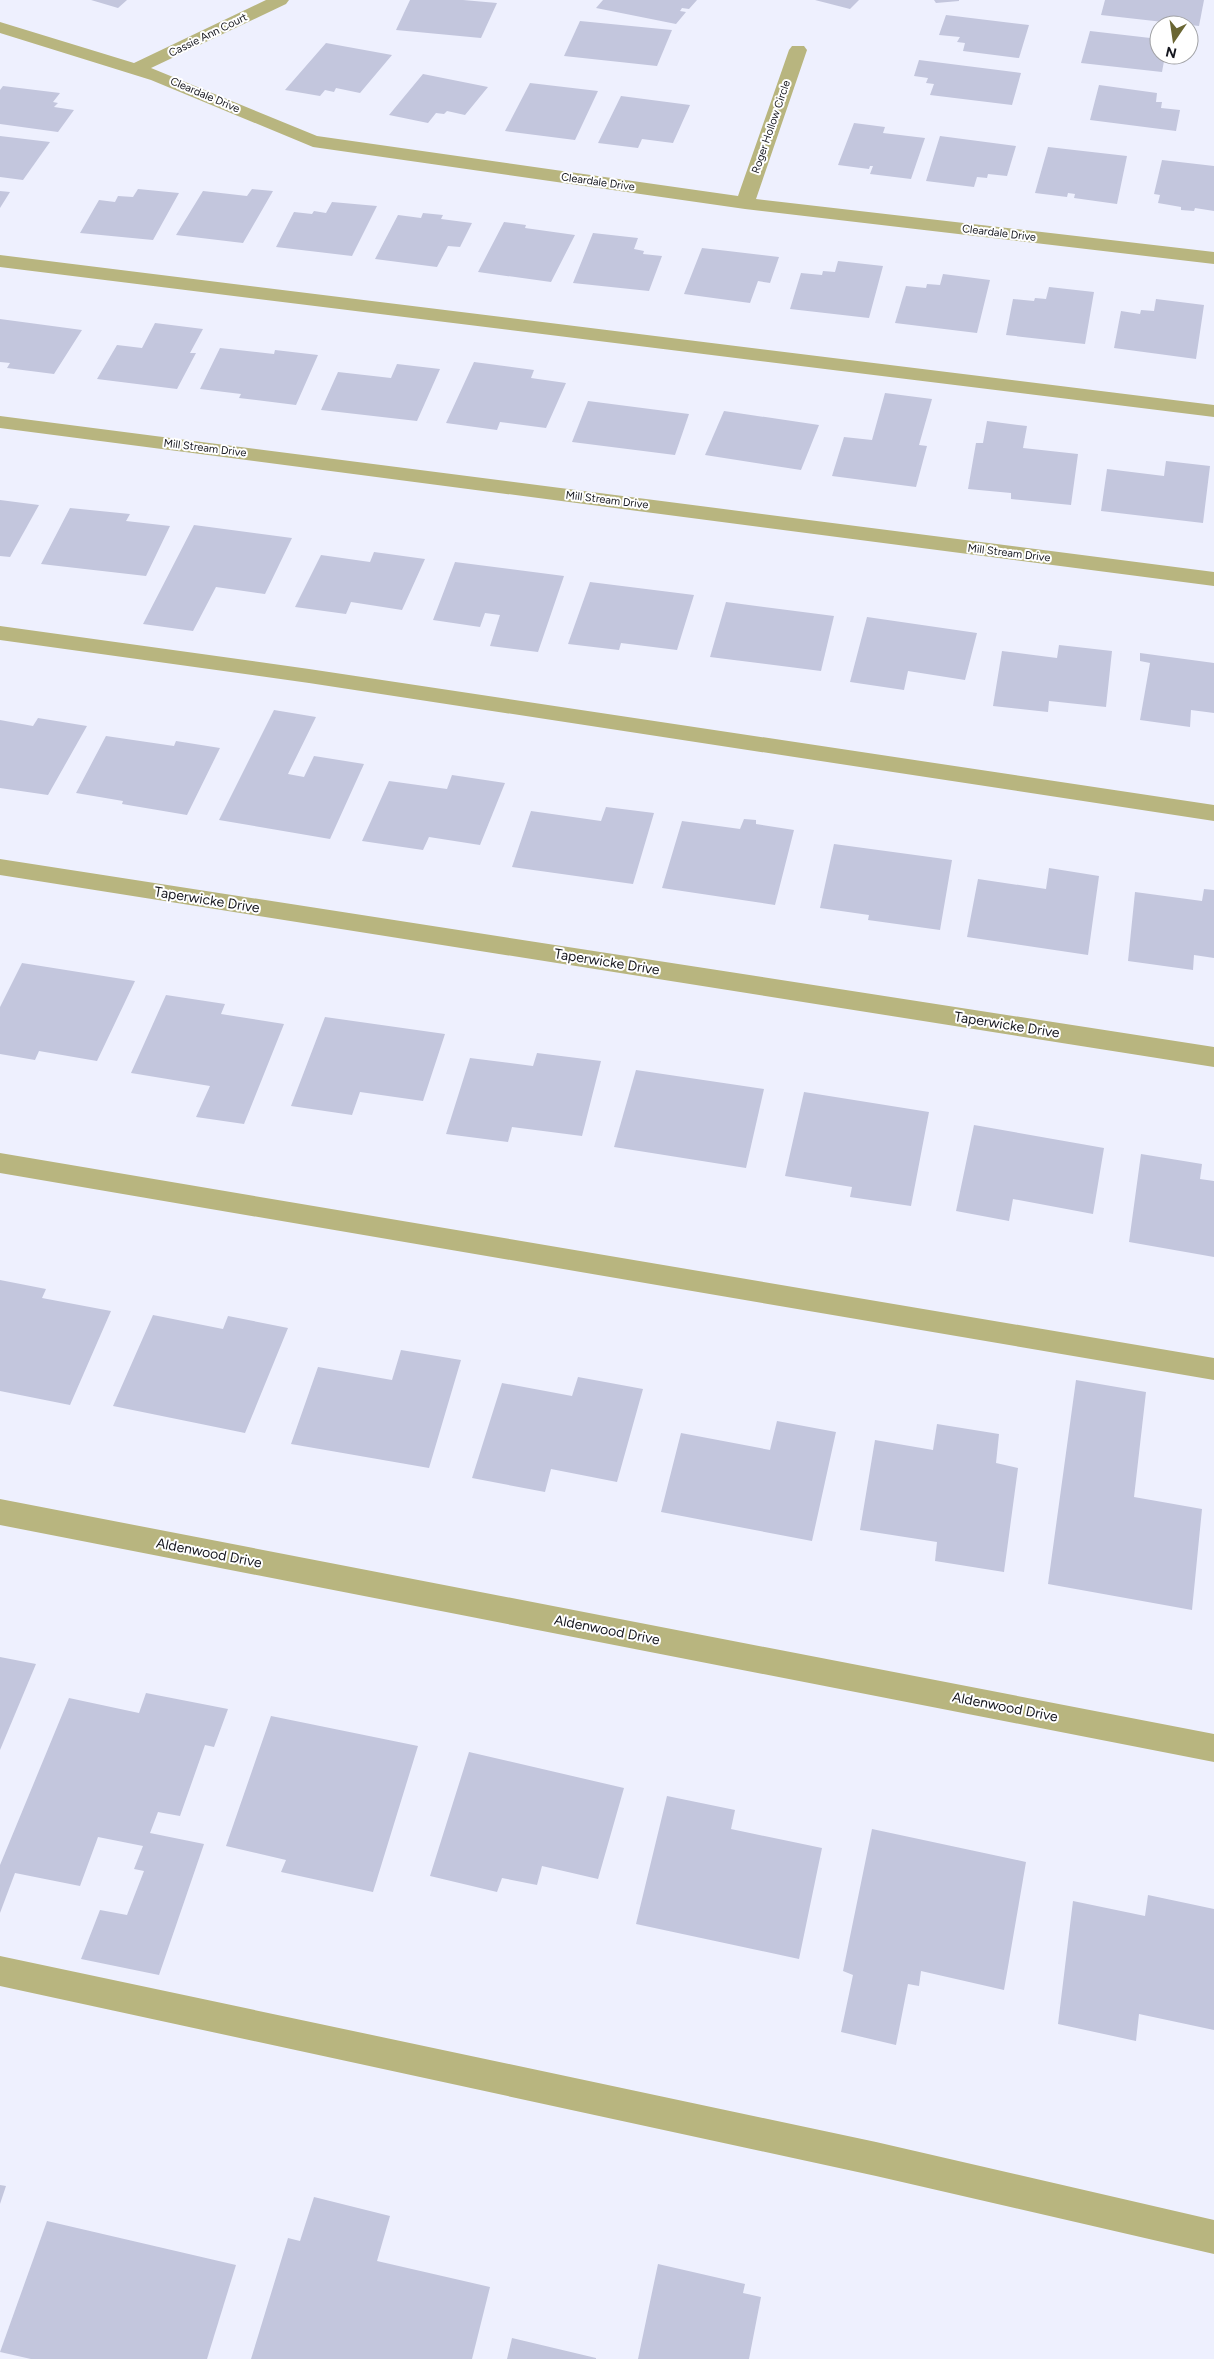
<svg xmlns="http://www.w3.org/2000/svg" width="1214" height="2359" font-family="Figtree,sans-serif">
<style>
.building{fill:#c3c6dd}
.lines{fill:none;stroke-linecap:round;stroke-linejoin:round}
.service{fill:#b8b57f;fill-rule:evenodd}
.minor{fill:#b8b57f;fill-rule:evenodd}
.labels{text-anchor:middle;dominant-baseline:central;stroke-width:4;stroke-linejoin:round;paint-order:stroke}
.far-street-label{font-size:11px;fill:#15161e;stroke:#fff}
.street-label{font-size:14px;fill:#15161e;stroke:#fff}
</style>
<rect width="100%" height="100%" fill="#eef0fe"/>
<g class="building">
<path d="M91 0H127L118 8Z"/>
<path d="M410 0H463L497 3 481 38 396 30Z"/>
<path d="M603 0H697L689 9 682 8 680 11 686 12 676 24 596 8Z"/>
<path d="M815 0H859L850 9Z"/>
<path d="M934 0H959V1L936 3Z"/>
<path d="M1105 0H1204L1199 26 1101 15Z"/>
<path d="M946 15 1029 25 1019 58 963 51 965 43 957 42 960 37 939 35Z"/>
<path d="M580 21 672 30 657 66 564 56Z"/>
<path d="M1090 31 1159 39V55H1187L1186 59 1174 57 1173 62 1164 61 1162 72 1081 63Z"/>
<path d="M326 43 392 55 360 93 336 88 334 92 325 90 320 96 285 90Z"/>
<path d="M919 60 1021 73 1012 105 930 95 934 84 926 83 928 78 914 76Z"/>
<path d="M423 74 488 87 465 115 447 111 444 114 436 113 428 123 389 115Z"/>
<path d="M530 83 598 91 575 140 505 131Z"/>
<path d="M1099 85 1157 93 1156 102H1162L1161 108 1180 110 1176 131 1090 120Z"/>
<path d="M3 86 60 93 53 102 58 103 54 107 74 110 58 132 0 124V90Z"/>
<path d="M621 96 690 105 673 143 642 139 638 148 598 143Z"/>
<path d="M854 123 885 127 883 133 925 138 911 179 870 174 873 166H870L869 169 838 165Z"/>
<path d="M0 136 50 142 23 180 0 177Z"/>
<path d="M940 136 1016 146 1007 176 988 174 987 178 977 177 974 187 926 181Z"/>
<path d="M1048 147 1127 156 1117 204 1074 198 1075 194 1068 193 1067 197 1035 193Z"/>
<path d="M1162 160 1214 166V211L1195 208 1194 211 1181 210V207L1158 203 1160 195 1154 194Z"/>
<path d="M138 189 179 193 153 240 80 233 99 200 115 202 118 196 133 197Z"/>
<path d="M252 189 273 191 243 243 176 235 203 191 247 196Z"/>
<path d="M0 191 10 192 0 208Z"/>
<path d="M332 202 377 206 352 256 276 247 294 212 312 214 314 211 326 213Z"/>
<path d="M423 213 443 215 441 219 472 223 460 247 448 246 437 267 375 259 398 215 421 218Z"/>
<path d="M504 222 526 225 525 228 575 235 551 282 478 272Z"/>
<path d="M593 233 638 238 634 249 644 251 643 254 662 256 649 291 573 283Z"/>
<path d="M702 248 728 251 779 257 770 283 758 281 750 303 684 294Z"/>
<path d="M838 261 883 266 869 318 790 309 801 273 822 275 823 271 835 272Z"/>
<path d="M943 274 990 280 977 333 895 323 906 286 926 288 927 284 940 285Z"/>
<path d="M1049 287 1094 292 1085 344 1006 335 1013 299 1034 301 1035 298 1046 299Z"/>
<path d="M1156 299 1204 305 1196 359 1114 348 1121 311 1140 314 1141 310 1154 311Z"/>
<path d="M0 319 82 330 54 374 7 368 10 363 0 362Z"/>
<path d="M155 323 203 329 190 353H196L177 389 97 379 117 345 142 348Z"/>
<path d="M220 348 274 354 275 350 318 355 296 405 239 398 241 394 200 389Z"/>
<path d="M474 362 534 370 531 378 566 383 546 428 500 422 497 430 446 423Z"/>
<path d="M397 364 440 369 417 421 321 410 338 372 391 378Z"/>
<path d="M885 393 932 399 919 445 927 446 916 487 832 476 844 437 872 440Z"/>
<path d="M588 401 689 414 675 455 572 442Z"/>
<path d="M724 411 819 425 801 470 705 455Z"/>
<path d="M987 421 1027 426 1023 448 1078 454 1071 505 1011 499V493L968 489 976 443H983Z"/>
<path d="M1166 461 1210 466 1203 523 1101 511 1107 469 1164 476Z"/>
<path d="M0 500 39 505 10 557 0 556Z"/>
<path d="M70 508 130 514 126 521 170 526 146 576 41 564Z"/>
<path d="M194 525 292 538 265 594 216 587 193 631 143 624Z"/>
<path d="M374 552 425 559 402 610 351 602 346 614 295 607 321 555 370 562Z"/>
<path d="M455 562 564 576 538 652 490 646 500 615 485 613 480 627 433 620Z"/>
<path d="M590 582 694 595 677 650 621 643 619 650 568 644Z"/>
<path d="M726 602 834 616 821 671 710 657Z"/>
<path d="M867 617 977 633 965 680 908 671 904 690 850 682Z"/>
<path d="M1059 645 1112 651 1106 707 1049 701 1048 712 993 706 1002 651 1057 658Z"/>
<path d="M1140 653 1214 663V713L1191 710 1190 727 1140 720 1150 663 1140 661Z"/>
<path d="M274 710 316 717 288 774 304 777 314 756 364 764 330 839 219 820Z"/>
<path d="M38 718 87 726 48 795 0 788V720L33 726Z"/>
<path d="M106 736 174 746 176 741 220 748 187 815 122 804 123 801 76 793Z"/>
<path d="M452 775 505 783 480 845 429 837 423 850 362 841 389 781 447 789Z"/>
<path d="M606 807 654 813 633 884 512 867 531 811 601 821Z"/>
<path d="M744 819 756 820V824L794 830 775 905 662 888 682 821 740 829Z"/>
<path d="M834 844 952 860 940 930 868 920 869 915 820 908Z"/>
<path d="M1049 868 1099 876 1088 955 967 937 978 879 1046 889Z"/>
<path d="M1204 889 1214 890V958L1194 955 1193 970 1128 961 1135 892 1202 901Z"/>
<path d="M22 963 135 981 97 1061 39 1051 35 1060 0 1054V1007Z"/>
<path d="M166 995 225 1004 221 1014 284 1024 244 1124 196 1117 210 1086 131 1073Z"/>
<path d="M325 1017 445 1034 423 1101 360 1092 352 1115 291 1106Z"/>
<path d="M537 1053 601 1061 582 1136 512 1127 508 1142 446 1134 470 1058 533 1066Z"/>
<path d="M636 1070 764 1089 746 1168 614 1147Z"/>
<path d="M804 1092 929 1112 911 1206 850 1197 852 1187 785 1176Z"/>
<path d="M974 1125 1104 1148 1093 1214 1013 1199 1009 1221 956 1211Z"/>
<path d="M1141 1154 1202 1164 1200 1179 1214 1181V1257L1129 1242Z"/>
<path d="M0 1280 46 1289 42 1298 111 1311 70 1405 0 1391Z"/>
<path d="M153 1315 223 1329 228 1316 288 1328 245 1433 113 1406Z"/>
<path d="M401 1350 461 1360 429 1468 291 1444 318 1367 392 1380Z"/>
<path d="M578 1377 643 1389 617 1482 551 1469 545 1492 472 1478 502 1383 572 1396Z"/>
<path d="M1076 1380 1146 1392 1134 1497 1202 1509 1192 1610 1048 1584Z"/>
<path d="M777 1421 836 1432 812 1541 661 1512 681 1433 770 1450Z"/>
<path d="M937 1424 999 1434 996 1463 1018 1468 1004 1572 935 1561 937 1542 860 1530 875 1440 933 1450Z"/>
<path d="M0 1657 36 1664 0 1750Z"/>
<path d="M146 1693 228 1709 214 1747 205 1745 180 1816 158 1812 150 1833 204 1844 159 1975 81 1959 100 1910 127 1915 144 1871 134 1869 143 1846 98 1837 80 1886 15 1873 0 1913V1865L69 1698 139 1713Z"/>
<path d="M271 1716 418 1746 373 1892 281 1872 286 1860 226 1846Z"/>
<path d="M469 1752 624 1788 598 1879 542 1866 537 1885 502 1878 497 1892 430 1876Z"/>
<path d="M667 1796 735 1810 731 1829 822 1848 799 1959 636 1924Z"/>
<path d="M872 1829 1026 1862 1004 1990 921 1971 919 1986 908 1984 896 2045 841 2032 853 1975 843 1971Z"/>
<path d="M1148 1895 1214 1909V2030L1139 2014 1136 2041 1058 2024 1073 1901 1145 1916Z"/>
<path d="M0 2185 6 2186 0 2204Z"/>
<path d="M314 2197 390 2216 377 2261 490 2287 472 2359H251L288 2238 300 2241Z"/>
<path d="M47 2221 236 2265 207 2359H31L0 2352Z"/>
<path d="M658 2264 745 2284 743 2293 761 2297 749 2359H638Z"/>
<path d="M512 2338 596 2358V2359H507Z"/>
</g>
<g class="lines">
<g class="service">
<path d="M0 255 1214 405V417L0 267Z"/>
<path d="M0 626 309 669 1214 805V821L309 683 0 640Z"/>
<path d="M0 1153 1214 1358V1380L0 1173Z"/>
<path d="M0 1956 876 2142 1214 2220V2254L876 2176 0 1986Z"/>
</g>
<g class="minor">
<path d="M266 0H289L286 4 151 68 317 136 738 196 789 50 792 46H804L807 50 756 199 1214 252V264L745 209 313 147 151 80 0 33V22L134 63Z"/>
<path d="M0 416 1214 572V586L0 428Z"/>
<path d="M0 859 1214 1047V1067L0 875Z"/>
<path d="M0 1499 1214 1734V1762L0 1525Z"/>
</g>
</g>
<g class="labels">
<g class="far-street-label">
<text transform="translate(208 35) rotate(-26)">Cassie Ann Court</text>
<text transform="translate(205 95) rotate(23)">Cleardale Drive</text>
<text transform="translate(771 127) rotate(-71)">Roger Hollow Circle</text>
<text transform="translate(598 182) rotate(8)">Cleardale Drive</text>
<text transform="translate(999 233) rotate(7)">Cleardale Drive</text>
<text transform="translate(205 448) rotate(7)">Mill Stream Drive</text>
<text transform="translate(607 500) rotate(7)">Mill Stream Drive</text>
<text transform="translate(1009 553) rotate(7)">Mill Stream Drive</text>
</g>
<g class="street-label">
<text transform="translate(207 900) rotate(9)">Taperwicke Drive</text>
<text transform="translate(607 962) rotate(9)">Taperwicke Drive</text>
<text transform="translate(1007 1025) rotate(9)">Taperwicke Drive</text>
<text transform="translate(209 1553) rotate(11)">Aldenwood Drive</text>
<text transform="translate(607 1630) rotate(11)">Aldenwood Drive</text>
<text transform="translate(1005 1707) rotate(11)">Aldenwood Drive</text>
</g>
</g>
<g transform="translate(1174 40) rotate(193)"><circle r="24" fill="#ffffff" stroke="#a1a2a5"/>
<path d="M0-4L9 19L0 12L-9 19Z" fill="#6a6633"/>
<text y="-8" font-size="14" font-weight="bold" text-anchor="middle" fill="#15161e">N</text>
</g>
</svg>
